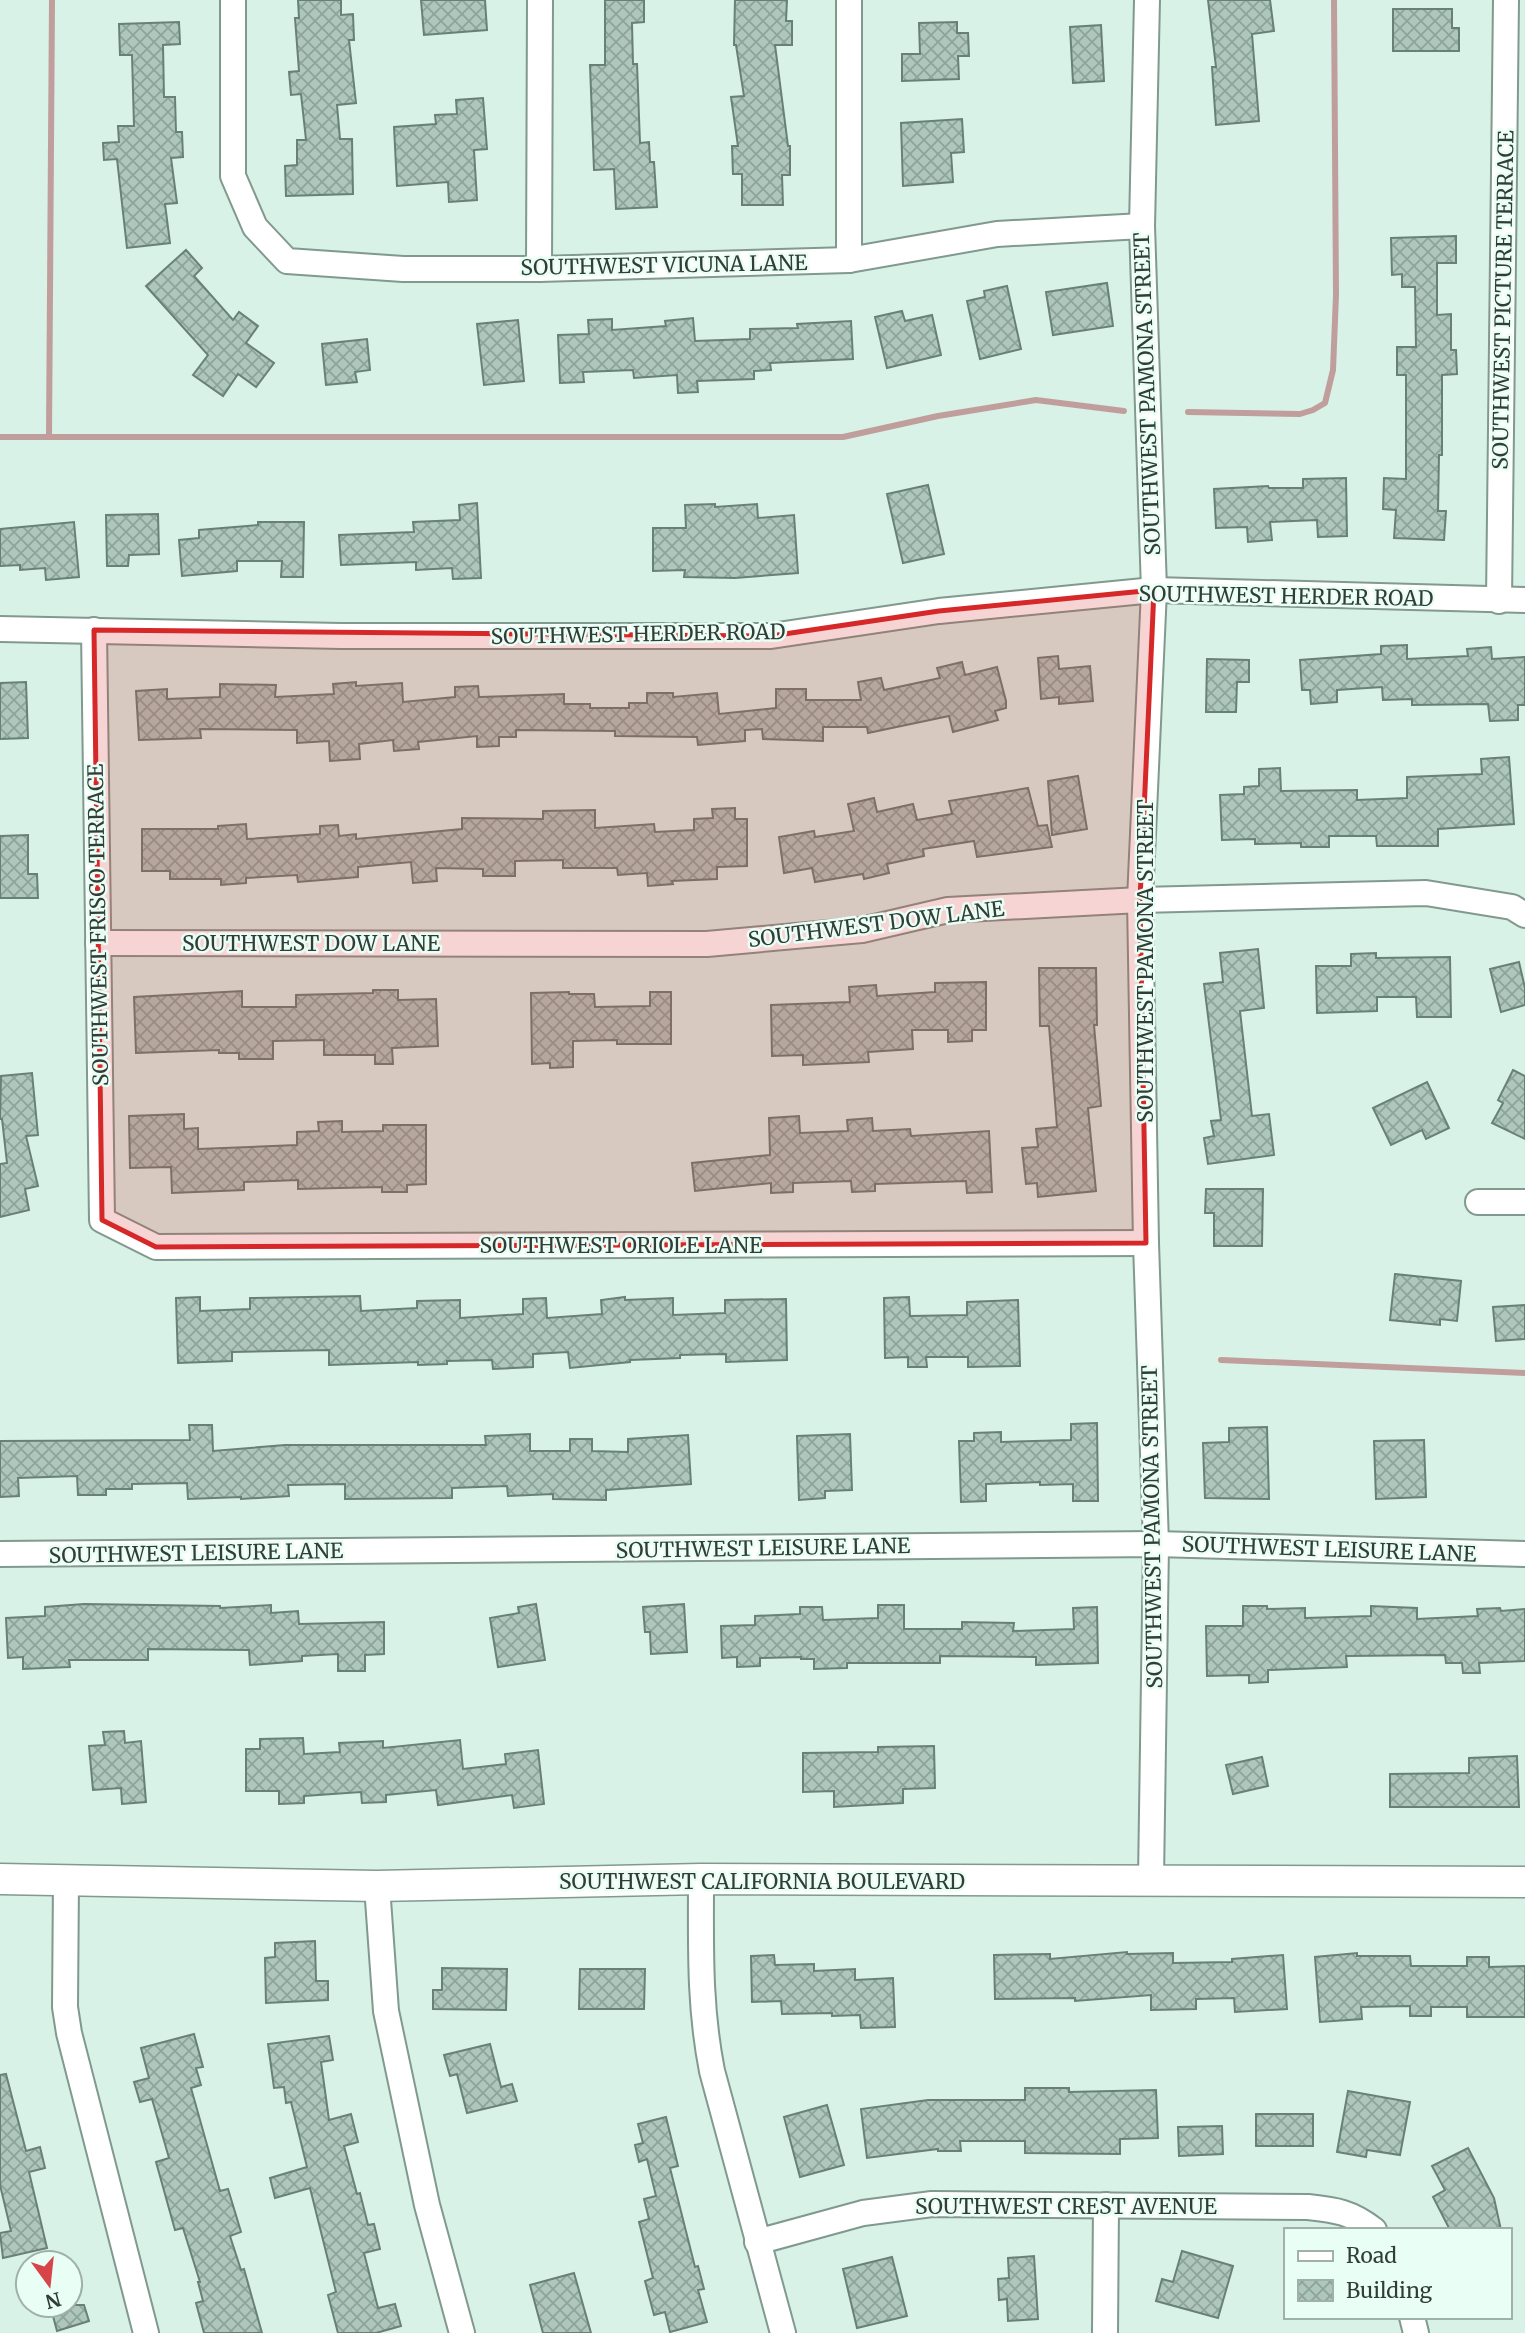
<svg xmlns="http://www.w3.org/2000/svg" width="1525" height="2333" font-family="Merriweather,serif">
<style>
.lines{fill:none;stroke-linecap:round;stroke-linejoin:round}
.stream{stroke:#c09e9b;stroke-width:6}
.building{fill:url(#building-cross-hatch);stroke:#698076;stroke-width:2}
.minor-casing{stroke:#81998e;stroke-width:28}
.tertiary-casing{stroke:#81998e;stroke-width:33}
.minor{stroke:#fff;stroke-width:24}
.tertiary{stroke:#fff;stroke-width:30}
.marked{fill:#d62828;fill-opacity:0.2;stroke:#d62828;stroke-width:5;stroke-linejoin:round}
.labels{text-anchor:middle;dominant-baseline:central;stroke-width:5;stroke-linejoin:round;paint-order:stroke}
.street-label{font-size:21px;fill:#323d38;stroke:#e9fef5}
</style>
<defs>
<pattern id="building-cross-hatch" width="8" height="8" patternUnits="userSpaceOnUse" patternTransform="scale(1.75)"><rect width="8" height="8" fill="#aec7bc"/><path d="M0 0l8 8M0 8l8-8" fill="none" stroke="#8ea39a"/></pattern>
</defs>
<rect width="100%" height="100%" fill="#d8f2e7"/>
<g class="lines">
<g class="stream">
<path d="M1188 412 1300 414 1313 410 1325 403 1333 370 1336 295 1334 0"/>
<path d="M0 437H843L938 416 1036 400 1124 411"/>
<path d="M49 437 52 0"/>
<path d="M1221 1360 1525 1373"/>
</g>
</g>
<g class="building">
<path d="M298 0H341V15L353 14 354 40H349L356 103 337 105 340 139H352L353 194 286 196 285 166 297 165V140H306L301 94 291 95 289 72 299 71 295 18H299Z"/>
<path d="M421 0H485L487 30 424 35Z"/>
<path d="M605 0H644V22L632 23 633 64H637L640 143 649 142 650 162H654L657 207 616 209 614 169 594 170 590 65H605Z"/>
<path d="M735 0H787L786 21H792V45H775L788 146H790V175H782L783 205H742V174H733L732 146H738L731 97 744 96 736 45H734Z"/>
<path d="M1208 0H1270L1274 31 1252 34 1259 121 1216 125 1212 67H1216Z"/>
<path d="M1393 9H1452V28H1459V51H1393Z"/>
<path d="M179 22 180 44 163 45 164 97H175L176 132H182L183 157 171 158 177 203 165 204 170 243 127 248 117 159 104 160 103 143 119 142 118 126H134L132 55H120L119 24Z"/>
<path d="M957 22V33H968L969 56H958L959 79 902 81V54H920L919 23Z"/>
<path d="M1101 25 1104 81 1073 83 1070 27Z"/>
<path d="M483 98 487 149 474 150 477 200 449 202 448 182 397 186 394 127 436 124 435 115 457 114 456 100Z"/>
<path d="M962 119 964 152 951 153 953 182 903 186 901 123Z"/>
<path d="M1456 236V263H1437V315L1451 314V350H1456L1457 374 1442 375V455H1439L1438 511H1446L1444 540 1394 538 1396 510 1383 509 1384 478 1406 479V375H1397V347H1416L1415 287H1402V274L1392 275 1391 238Z"/>
<path d="M186 250 202 268 194 276 233 320 239 312 258 326 246 343 274 363 256 387 238 374 223 396 193 375 208 355 146 286Z"/>
<path d="M1107 283 1113 326 1053 335 1046 292Z"/>
<path d="M1007 286 1021 349 980 359 967 301 985 297 984 291Z"/>
<path d="M902 311 905 321 932 315 941 355 887 368 875 317Z"/>
<path d="M693 318 695 341 750 339V329L798 328 797 324 851 321 853 359 770 363 771 370 754 371V379L697 381 698 392 678 393 677 375 634 378 633 370 583 372 584 382 560 383 558 335 589 334 588 320 612 319V330L666 326 665 321Z"/>
<path d="M518 320 524 381 484 385 477 324Z"/>
<path d="M367 339 370 370 355 372 357 382 326 385 322 344Z"/>
<path d="M1346 478 1347 536 1318 537 1317 520 1270 522 1272 540 1248 542 1247 527 1216 528 1214 489 1268 486 1269 488H1303V479Z"/>
<path d="M928 485 944 554 903 563 887 494Z"/>
<path d="M477 503 481 578 453 579 452 568 416 570V562L341 565 339 535 414 532 413 522 460 520 459 505Z"/>
<path d="M715 504V507L757 504 758 518 794 515 798 573 735 578 684 577 685 570 653 571V528H686L685 505Z"/>
<path d="M158 514 159 554 129 555 128 566H107L106 515Z"/>
<path d="M74 522 79 577 46 580 45 568 20 570V565L0 566V529Z"/>
<path d="M258 522H304L303 577H281L282 561H237V571L182 576 179 540 199 538V530L258 525Z"/>
<path d="M1407 645V659L1468 656 1467 649 1491 647 1492 659 1525 657V705H1518V720L1490 721 1488 704 1412 705V699L1383 700 1382 687 1337 690V702L1311 704 1310 690H1302L1300 660 1381 654V646Z"/>
<path d="M1058 656 1059 669 1090 666 1093 701 1059 704V697L1041 699 1038 658Z"/>
<path d="M1207 659 1249 660V682H1237L1236 712H1206Z"/>
<path d="M962 662 965 675 997 667 1006 701V708L995 711 998 720 953 732 949 716 868 733 867 727H823V741L763 739 762 729 745 730V741L698 745 697 737 615 736V731L516 730V737H499V746L477 747V736L418 742 419 749 394 751 393 740 359 744 360 759 330 761 329 741 297 743V730L200 729 201 738 139 740 136 691 167 689V699L220 697V684L276 685 275 697 334 694 333 684 356 682V686L402 683 403 702 455 697V687L478 686 479 697 564 694V704H590V708H629V703H647V693H673V697L717 693 719 714 776 708V689H806V700H861L858 682 881 678 884 690 940 678 937 668Z"/>
<path d="M26 682 28 738 0 739V683Z"/>
<path d="M1509 757 1514 824 1438 829V846H1377L1376 836H1329V847H1301V843L1255 844V839L1222 840 1220 795 1244 794V787L1259 786V769L1280 768 1281 791 1357 790V800L1407 798V777L1482 774 1481 759Z"/>
<path d="M1078 776 1087 829 1052 835 1048 781Z"/>
<path d="M1028 788 1038 826 1047 825 1052 847 977 857 974 841 923 849 924 856 887 864 889 873 864 879 863 874 815 882 812 868 784 873 779 837 814 831 815 837 854 831 848 804 874 798 877 812 913 804 917 820 952 814 949 801Z"/>
<path d="M735 808V819H747V866L717 867V879L672 881 673 884 648 886 647 873 618 875 617 868H563V860L515 861V876H483V869L436 868 437 881 413 883 411 862 358 867V877L298 882 297 875 246 878V883L221 885V879H170V871H142V829H218V826L246 824 247 839 320 834V826L338 825 339 836 356 834V839L462 829V818L543 819V811L595 810V828L654 824 655 832 694 830V819L713 818 712 809Z"/>
<path d="M28 835V874H37L38 898H0V836Z"/>
<path d="M1258 949 1264 1008 1240 1011 1252 1116 1269 1114 1274 1155 1208 1164 1204 1138 1214 1136 1211 1121 1221 1120 1204 984 1223 982 1220 953Z"/>
<path d="M1376 953V958L1450 957 1451 1017H1417L1416 997H1377V1011L1317 1013 1316 966H1351V954Z"/>
<path d="M1519 962 1525 988V1005L1501 1012 1490 969Z"/>
<path d="M1039 968H1096L1097 1025H1094L1101 1106 1088 1108 1096 1191 1038 1197 1037 1183 1026 1184 1022 1148 1038 1147 1036 1129 1057 1127 1049 1026H1040Z"/>
<path d="M986 982V1030H972V1041L948 1042V1030H912L913 1049 868 1052 869 1062 803 1065V1055L772 1056 771 1005 850 1002 849 987 876 985 877 996 935 992V983Z"/>
<path d="M373 990H398V1000L436 999 438 1046 392 1048 393 1064H375V1055H324V1040L273 1041V1059H239V1053H219V1050L136 1053 134 997 242 991V1007H296V995L373 993Z"/>
<path d="M569 992V994H594L595 1007 650 1006V992H671V1044H617V1040L573 1041V1067L550 1068V1063L532 1064 531 993Z"/>
<path d="M1513 1070 1525 1076V1139L1492 1123 1503 1103 1498 1100Z"/>
<path d="M32 1073 38 1135 26 1136 38 1186 25 1189 29 1210 0 1217V1164L7 1163 2 1119H0L1 1076Z"/>
<path d="M1427 1082 1449 1128 1426 1139 1422 1130 1391 1145 1373 1108Z"/>
<path d="M184 1114V1129L198 1128V1149L297 1145V1132L319 1131 318 1122 342 1121V1132L383 1131V1125H426V1184L407 1185V1192H382V1187L298 1189V1180L244 1182V1190L172 1193 171 1167 130 1168 129 1116Z"/>
<path d="M799 1116 800 1133 848 1131 847 1120 872 1118 873 1131 910 1129 911 1136 989 1131 992 1192 967 1193 966 1181 875 1184V1191L852 1192 851 1181 793 1183V1192L771 1193V1183L695 1191 692 1163 770 1155 769 1118Z"/>
<path d="M1206 1189H1263L1262 1246H1214V1213H1205Z"/>
<path d="M1395 1274 1461 1281 1457 1321 1440 1319V1325L1390 1320Z"/>
<path d="M360 1296 361 1311 417 1308V1301L460 1300V1318L523 1314V1299L546 1298 547 1318 602 1314 601 1300 625 1297V1300L673 1298V1315L725 1313V1300L786 1299 787 1360 726 1362V1354L680 1355V1358L630 1360V1362L570 1368 568 1352 533 1354V1367L493 1369 492 1360 447 1361V1364L418 1365V1362L329 1365V1350L232 1352V1361L178 1363 176 1298 200 1297V1311L250 1309V1298Z"/>
<path d="M909 1297 910 1316 967 1315V1302L1018 1300 1020 1366 968 1367V1357H926L927 1367H908V1357L885 1358 884 1298Z"/>
<path d="M1525 1305V1339L1496 1341 1493 1307Z"/>
<path d="M1097 1423 1098 1501H1073V1484L1040 1485V1482L986 1484V1501L961 1502 959 1441H974V1433L1001 1432V1442L1071 1440V1424Z"/>
<path d="M189 1425H212L213 1451 285 1445H486L485 1436 530 1434V1451H570V1439H592V1451L628 1452V1439L688 1435 691 1484 606 1490V1500L553 1499V1494L508 1496 507 1486 452 1488V1498L345 1499V1484L288 1485 289 1496 241 1499V1497L188 1499 187 1483 132 1484V1489H106V1495H78L77 1476 18 1478 19 1496 0 1497V1441L190 1440Z"/>
<path d="M1267 1427 1269 1499 1205 1498 1203 1443 1229 1442V1428Z"/>
<path d="M850 1434 852 1490 825 1491V1498L799 1500 797 1436Z"/>
<path d="M1424 1440 1426 1497 1376 1499 1374 1441Z"/>
<path d="M84 1604 220 1606V1608L271 1605V1613L298 1611 299 1624 384 1622V1654L365 1655V1671H338V1654L302 1656V1661L250 1665 249 1650 148 1649V1660H69L70 1667 23 1669V1657L8 1658 6 1618 45 1616V1607Z"/>
<path d="M536 1604 545 1660 498 1667 490 1618 519 1613 518 1607Z"/>
<path d="M684 1604 687 1652 651 1654 650 1632H645L643 1607Z"/>
<path d="M878 1605H904V1629H962V1622L1014 1623 1013 1631 1074 1629 1073 1608 1097 1607 1098 1663 1036 1665V1657L940 1656V1663H847V1668L814 1669V1659H801V1657L760 1658V1666L737 1667V1657L722 1658 721 1626 755 1625V1616L800 1614V1607H822L823 1620 878 1618Z"/>
<path d="M1243 1606H1267V1609L1305 1608V1618L1371 1616V1606L1417 1608V1619L1478 1616 1477 1609 1500 1608 1501 1611 1525 1609V1661L1479 1663 1480 1673H1463L1462 1663H1446L1445 1655 1346 1656 1347 1667 1268 1670V1682L1249 1683V1675L1207 1676 1206 1626H1243Z"/>
<path d="M124 1731 125 1743 141 1741 146 1802 122 1804 121 1788 93 1790 89 1746 105 1745 103 1732Z"/>
<path d="M303 1738 304 1754 340 1752 339 1743 383 1741V1748L460 1740 463 1769 506 1764 505 1754 538 1750 544 1804 514 1808 512 1795 438 1805 436 1790 386 1795V1802L362 1803 361 1792 304 1796V1803L279 1804V1791H246V1749H260V1739Z"/>
<path d="M934 1746 935 1788 903 1789V1803L834 1807V1791L803 1792V1753L878 1752V1747Z"/>
<path d="M1517 1756 1519 1807H1390V1774L1469 1773V1758Z"/>
<path d="M1262 1757 1268 1786 1233 1794 1226 1765Z"/>
<path d="M315 1941 316 1981H328V2000L266 2003 265 1958 275 1957V1943Z"/>
<path d="M1127 1952V1954L1173 1953V1963L1232 1962V1959L1283 1955 1287 2009 1235 2012 1234 1998 1196 1999V2009L1151 2010V1995L1075 2001V1998L995 1999 994 1955 1050 1954V1959Z"/>
<path d="M1357 1953V1956H1410L1411 1966H1467V1957H1489V1967L1525 1966V2017H1467V2007H1431V2016H1410V2006L1361 2007 1362 2019 1320 2022 1315 1957Z"/>
<path d="M774 1955 775 1965 814 1964V1971L855 1969V1980L893 1978 895 2027 861 2028 860 2015 832 2016V2013L782 2014 781 2001 752 2002 751 1956Z"/>
<path d="M442 1968 507 1969 506 2010 433 2009V1990H442Z"/>
<path d="M580 1969H645L644 2009H579Z"/>
<path d="M194 2034 203 2067 196 2068 201 2085 191 2088 220 2191 228 2189 241 2232 230 2236 241 2270 244 2269 262 2333H204L196 2303 203 2301 198 2282H200L183 2228 175 2230 156 2162 169 2158 152 2099 140 2102 134 2082 149 2078 141 2048Z"/>
<path d="M329 2036 333 2060 321 2062 329 2120 351 2114 358 2142 344 2146 357 2194 360 2193 368 2225 374 2224 380 2249 364 2253 378 2308 395 2304 401 2326 376 2333H338L328 2295 336 2292 310 2188 275 2198 270 2178 307 2167 291 2102 286 2103 284 2087 274 2088 268 2044Z"/>
<path d="M490 2044 501 2087 512 2084 517 2101 467 2113 457 2074 450 2076 444 2055Z"/>
<path d="M6 2074 26 2151 40 2147 45 2168 29 2172 47 2248 3 2258 0 2233 11 2231 0 2185V2075Z"/>
<path d="M1025 2088H1069V2092L1156 2090 1158 2138 1120 2139V2154L1025 2153V2141H960L961 2151H938V2149L867 2158 861 2109 928 2100H1025Z"/>
<path d="M1348 2091 1410 2102 1400 2155 1367 2150 1366 2157 1337 2152Z"/>
<path d="M827 2105 844 2165 800 2177 784 2117Z"/>
<rect x="1256" y="2114" width="57" height="32"/>
<path d="M666 2117 678 2166 670 2168 695 2267 698 2266 704 2289 698 2290 707 2322 670 2332 665 2312 654 2315 645 2281 653 2278 639 2222 649 2219 644 2199 656 2196 647 2159 639 2162 635 2145 643 2143 638 2124Z"/>
<path d="M1222 2126 1223 2154 1179 2156 1178 2127Z"/>
<path d="M1468 2148 1494 2198 1501 2230H1450L1433 2197 1445 2190 1432 2166Z"/>
<path d="M1182 2251 1233 2266 1218 2318 1156 2301 1162 2279 1173 2282Z"/>
<path d="M1034 2256 1038 2319 1008 2321 1007 2299 999 2300 998 2279 1009 2278 1008 2258Z"/>
<path d="M892 2257 907 2316 857 2328 843 2269Z"/>
<path d="M574 2273 591 2333H543L530 2285Z"/>
<path d="M50 2305H84L89 2321 57 2331Z"/>
</g>
<g class="lines">
<g class="minor-casing">
<g id="minor">
<path d="M233 0V176L255 227 287 261 403 269H539L849 260 997 234 1142 226"/>
<path d="M1147 0 1142 226 1154 590 1140 900 1146 1243 1156 1544 1151 1879"/>
<path d="M849 260V0"/>
<path d="M539 269 540 0"/>
<path d="M1499 601 1506 0"/>
<path d="M0 629 341 636H771L939 611 1154 590 1525 600"/>
<path d="M94 630 102 1220 156 1247 1146 1243"/>
<path d="M98 943 707 944 862 930 948 910 1140 900 1426 893 1512 907 1525 915"/>
<path d="M1478 1202H1525"/>
<path d="M0 1554 1156 1544 1525 1554"/>
<path d="M701 1879C701 1946 699 2005 712 2071L783 2333"/>
<path d="M66 1880 65 2007 69 2033 146 2333"/>
<path d="M377 1886 386 2011 427 2205 462 2333"/>
<path d="M757 2242 863 2213 932 2204 1308 2207C1336 2210 1351 2212 1374 2230"/>
<path d="M1412 2317 1416 2333"/>
<path d="M1105 2333 1106 2205"/>
</g>
</g>
<g class="tertiary-casing">
<path id="tertiary" d="M0 1879 377 1886 701 1879 1525 1882"/>
</g>
<use href="#minor" class="minor"/>
<use href="#tertiary" class="tertiary"/>
</g>
<path class="marked" d="M1154 590 1140 900 1146 1243 156 1247 102 1220 94 630 771 636 939 611Z"/>
<g class="labels">
<g class="street-label">
<text transform="translate(664 265) rotate(-1)">SOUTHWEST VICUNA LANE</text>
<text transform="translate(1503 300) rotate(-89)">SOUTHWEST PICTURE TERRACE</text>
<text transform="translate(1147 394) rotate(-92)">SOUTHWEST PAMONA STREET</text>
<text transform="translate(1286 596) rotate(1)">SOUTHWEST HERDER ROAD</text>
<text transform="translate(638 634) rotate(-1)">SOUTHWEST HERDER ROAD</text>
<text transform="translate(876 924) rotate(-7)">SOUTHWEST DOW LANE</text>
<text transform="translate(98 925) rotate(-91)">SOUTHWEST FRISCO TERRACE</text>
<text x="311" y="943">SOUTHWEST DOW LANE</text>
<text transform="translate(1145 961) rotate(-90)">SOUTHWEST PAMONA STREET</text>
<text x="621" y="1245">SOUTHWEST ORIOLE LANE</text>
<text transform="translate(1152 1527) rotate(-91)">SOUTHWEST PAMONA STREET</text>
<text transform="translate(763 1548) rotate(-1)">SOUTHWEST LEISURE LANE</text>
<text transform="translate(1329 1549) rotate(2)">SOUTHWEST LEISURE LANE</text>
<text transform="translate(196 1553) rotate(-1)">SOUTHWEST LEISURE LANE</text>
<text x="762" y="1881">SOUTHWEST CALIFORNIA BOULEVARD</text>
<text x="1066" y="2206">SOUTHWEST CREST AVENUE</text>
</g>
</g>
<rect x="1284" y="2228" width="228" height="91" fill="#e9fef5" stroke="#a0b1a9" stroke-width="2"/>
<rect x="1298" y="2251" width="35" height="10" fill="#ffffff" stroke="#a0b1a9" stroke-width="2"/>
<text x="1346" y="2263" font-size="21" fill="#323d38">Road</text>
<rect x="1298" y="2280" width="35" height="21" fill="url(#building-cross-hatch)" stroke="#a0b1a9" stroke-width="2"/>
<text x="1346" y="2298" font-size="21" fill="#323d38">Building</text>
<g transform="translate(49 2284) rotate(165)"><circle r="33" fill="#e9fef5" stroke="#a0b1a9" stroke-width="2"/>
<path d="M0-5L12 26L0 18L-12 26Z" fill="#d5454a"/>
<text y="-10" font-size="19" font-weight="bold" text-anchor="middle" fill="#323d38">N</text>
</g>
</svg>
